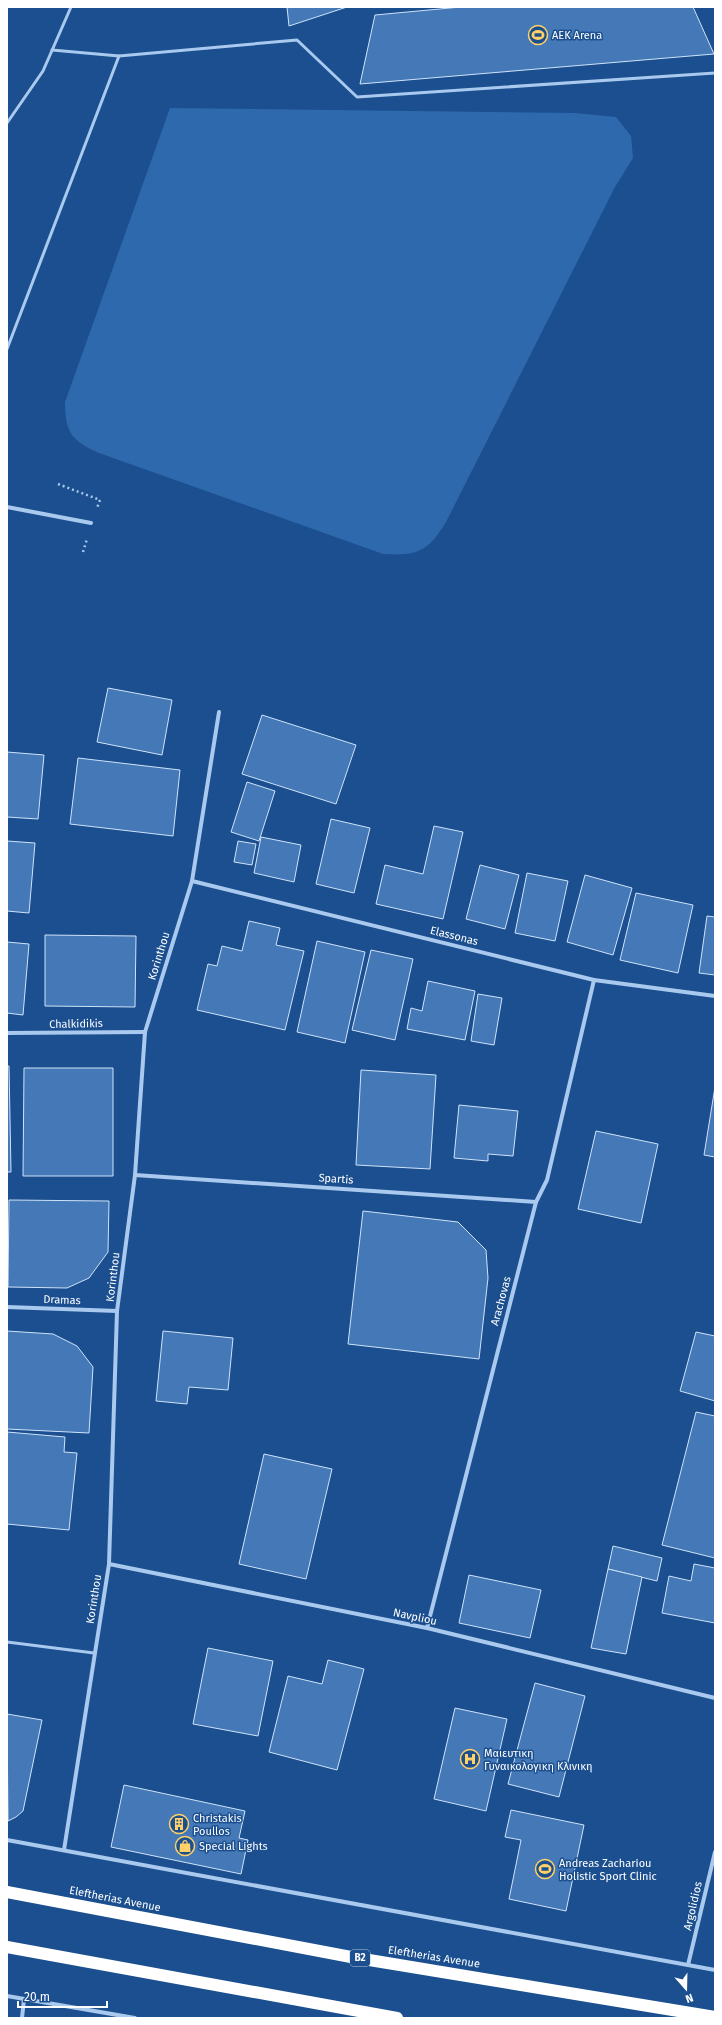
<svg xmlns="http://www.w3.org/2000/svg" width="722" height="2025" font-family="'Fira Sans',sans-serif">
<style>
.green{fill:#2e69ad}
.building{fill:#4478b7;stroke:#cfe3fa}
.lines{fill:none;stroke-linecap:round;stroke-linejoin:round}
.path{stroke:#a9c9ee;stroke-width:2.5;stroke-dasharray:2 3;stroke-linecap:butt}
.lane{stroke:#a9c9ee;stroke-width:3}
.street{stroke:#a9c9ee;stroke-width:4}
.highway{stroke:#fff;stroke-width:12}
.labels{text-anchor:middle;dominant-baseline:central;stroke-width:3;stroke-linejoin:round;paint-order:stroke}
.shield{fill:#1b4f8f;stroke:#bbcadd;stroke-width:1}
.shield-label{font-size:10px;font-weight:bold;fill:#fff}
.poi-label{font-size:11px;fill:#fff;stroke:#1b4f8f;text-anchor:start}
.street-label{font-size:11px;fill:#fff;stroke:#1b4f8f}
</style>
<rect width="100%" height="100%" fill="#1b4f8f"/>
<path class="green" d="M170 108 575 113 616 117 631 136 633 158 615 187 446 522C428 552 417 556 383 554L99 453C72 441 65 433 65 402Z"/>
<g class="building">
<path d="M287 7H347L289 26Z"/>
<path d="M461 7H693L714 54 360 84 375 15Z"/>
<path d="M108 688 172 700 162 755 97 742Z"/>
<path d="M262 715 356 745 336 804 242 774Z"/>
<path d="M7 752 44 755 38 819 7 817Z"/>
<path d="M78 758 180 770 173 836 70 824Z"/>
<path d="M247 782 275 791 259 841 231 832Z"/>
<path d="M331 819 370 828 354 893 316 884Z"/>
<path d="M434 826 463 832 443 919 376 904 385 865 423 874Z"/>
<path d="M261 837 301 845 294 882 254 873Z"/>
<path d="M7 841 35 843 29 913 7 911Z"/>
<path d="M238 841 256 844 252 865 234 862Z"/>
<path d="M480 865 519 875 505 929 466 919Z"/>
<path d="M527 873 568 881 555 941 515 933Z"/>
<path d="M585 875 632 888 613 955 567 942Z"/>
<path d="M636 893 693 905 678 973 620 960Z"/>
<path d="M707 916 715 917V975L699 973Z"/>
<path d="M249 921 280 928 276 945 304 951 285 1030 197 1010 208 964 217 966 222 946 242 951Z"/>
<path d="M45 935 136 936 135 1007 45 1006Z"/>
<path d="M317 941 365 952 345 1043 297 1032Z"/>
<path d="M7 942 29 944 23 1015 7 1013Z"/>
<path d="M371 950 413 959 395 1040 352 1030Z"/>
<path d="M428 981 475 991 465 1040 407 1029 411 1008 422 1011Z"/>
<path d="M478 994 502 998 494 1045 471 1041Z"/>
<path d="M7 1066H9L11 1172H7Z"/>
<path d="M24 1068H113V1176H23Z"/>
<path d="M361 1070 436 1075 430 1169 356 1165Z"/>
<path d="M715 1087V1157L704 1155Z"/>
<path d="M459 1105 518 1111 513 1156 488 1154V1161L454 1158Z"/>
<path d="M596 1131 658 1144 641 1223 578 1209Z"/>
<path d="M9 1200 109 1201 108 1252 89 1278 67 1288 8 1287Z"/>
<path d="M363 1211 458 1222 486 1250 488 1278 479 1359 348 1344Z"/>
<path d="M7 1331 53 1334 77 1346 93 1367 89 1433 7 1429Z"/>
<path d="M163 1331 233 1338 228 1390 189 1387 187 1404 156 1401Z"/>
<path d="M696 1332 715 1336V1401L680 1391Z"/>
<path d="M696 1412 715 1416V1558L662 1545Z"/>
<path d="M7 1432 65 1437 64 1452 77 1453 69 1530 7 1524Z"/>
<path d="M264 1454 332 1469 306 1579 239 1564Z"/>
<path d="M613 1546 662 1558 657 1581 608 1569Z"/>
<path d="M694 1564 715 1568V1623L662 1613 669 1576 691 1581Z"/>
<path d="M608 1569 642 1577 626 1654 591 1648Z"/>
<path d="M469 1575 541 1590 530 1638 459 1623Z"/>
<path d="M208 1648 273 1661 258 1736 193 1724Z"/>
<path d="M328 1660 364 1669 337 1770 269 1752 288 1676 322 1684Z"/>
<path d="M535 1683 585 1696 559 1797 508 1784Z"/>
<path d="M455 1708 507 1719 486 1811 434 1799Z"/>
<path d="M7 1714 42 1720 23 1811 16 1817 8 1821Z"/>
<path d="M124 1785 245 1811 239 1838 248 1840 241 1874 111 1847Z"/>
<path d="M511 1810 584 1825 566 1911 509 1899 521 1840 505 1837Z"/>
</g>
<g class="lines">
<g class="path">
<path d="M58 484 100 500 97 508"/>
<path d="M83 552 87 539"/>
</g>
<g class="lane">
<path d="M52 50 119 56"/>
<path d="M7 123 43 71 71 7"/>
<path d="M7 349 119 56 297 40 357 97 715 73"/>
<path d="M7 1642 94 1653"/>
</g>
<g class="street">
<path d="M7 507 91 523"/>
<path d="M192 881 594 980 715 996"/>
<path d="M7 1033 145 1032"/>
<path d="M135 1175 536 1202"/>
<path d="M7 1307 117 1311"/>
<path d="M109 1564 427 1628 715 1698"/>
<path d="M427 1628 536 1202 547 1180 594 980"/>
<path d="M7 1840 715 1970"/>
<path d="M64 1850 109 1564 117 1311 135 1175 145 1032 192 881 219 712"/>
<path d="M688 1965 715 1852"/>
<path d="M7 1996 135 2018"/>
<path d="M22 2018 24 1999"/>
</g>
<g class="highway">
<path d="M7 1892 351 1957 715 2017"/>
<path d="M7 1947 397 2018"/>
</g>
</g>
<defs>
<g id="stadium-ring" transform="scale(1)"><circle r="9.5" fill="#1b4f8f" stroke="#ffd166" stroke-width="1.5"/><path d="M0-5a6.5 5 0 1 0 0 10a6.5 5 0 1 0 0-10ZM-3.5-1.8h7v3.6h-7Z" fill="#ffd166"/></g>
<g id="hospital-ring" transform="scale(1)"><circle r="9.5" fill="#1b4f8f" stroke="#ffd166" stroke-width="1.5"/><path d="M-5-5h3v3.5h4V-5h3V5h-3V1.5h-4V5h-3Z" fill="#ffd166"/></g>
<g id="building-ring" transform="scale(1)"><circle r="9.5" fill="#1b4f8f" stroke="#ffd166" stroke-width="1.5"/><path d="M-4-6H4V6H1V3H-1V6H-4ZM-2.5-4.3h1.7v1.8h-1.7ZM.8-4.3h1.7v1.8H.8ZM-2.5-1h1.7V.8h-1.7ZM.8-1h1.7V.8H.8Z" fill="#ffd166"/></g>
<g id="shop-ring" transform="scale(1)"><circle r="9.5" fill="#1b4f8f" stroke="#ffd166" stroke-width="1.5"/><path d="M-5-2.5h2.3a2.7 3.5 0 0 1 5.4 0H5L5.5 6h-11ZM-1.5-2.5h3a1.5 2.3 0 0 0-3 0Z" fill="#ffd166"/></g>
</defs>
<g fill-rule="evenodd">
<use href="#stadium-ring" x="538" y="35"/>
<use href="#hospital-ring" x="470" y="1759"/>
<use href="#building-ring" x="179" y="1824"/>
<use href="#shop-ring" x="185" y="1846"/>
<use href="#stadium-ring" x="545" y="1869"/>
</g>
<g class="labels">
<rect class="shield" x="350" y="1950" width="20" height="16" rx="3"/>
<g class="shield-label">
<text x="360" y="1958">B2</text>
</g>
<g class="poi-label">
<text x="552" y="35">AEK Arena</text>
<text x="484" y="1753">Μαιευτικη<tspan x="484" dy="13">Γυναικολογικη Κλινικη</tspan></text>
<text x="193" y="1818">Christakis<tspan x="193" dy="13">Poullos</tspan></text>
<text x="199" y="1846">Special Lights</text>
<text x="559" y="1863">Andreas Zachariou<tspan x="559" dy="13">Holistic Sport Clinic</tspan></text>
</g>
<g class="street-label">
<text transform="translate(454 936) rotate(14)">Elassonas</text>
<text transform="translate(159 956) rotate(-73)">Korinthou</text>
<text transform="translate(76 1024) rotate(-1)">Chalkidikis</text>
<text transform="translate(336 1179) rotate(4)">Spartis</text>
<text transform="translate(113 1277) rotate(-83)">Korinthou</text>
<text transform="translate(62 1300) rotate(2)">Dramas</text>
<text transform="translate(501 1301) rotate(-75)">Arachovas</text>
<text transform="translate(94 1599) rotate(-81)">Korinthou</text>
<text transform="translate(415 1617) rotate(12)">Navpliou</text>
<text transform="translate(115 1899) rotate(11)">Eleftherias Avenue</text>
<text transform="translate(693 1906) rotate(-77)">Argolidios</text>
<text transform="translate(434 1957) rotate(9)">Eleftherias Avenue</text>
</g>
</g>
<rect width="722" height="2025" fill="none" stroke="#ffffff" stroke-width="16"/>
<g transform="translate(686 1989) rotate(160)" stroke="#1b4f8f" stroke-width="3" paint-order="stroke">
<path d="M0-3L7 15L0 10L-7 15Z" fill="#ffffff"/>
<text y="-6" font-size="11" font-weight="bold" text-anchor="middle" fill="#ffffff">N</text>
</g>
<path d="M18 2001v6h89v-6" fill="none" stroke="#ffffff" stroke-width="2"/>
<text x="24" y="2001" font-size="12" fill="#ffffff" stroke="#1b4f8f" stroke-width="3" paint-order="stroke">20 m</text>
</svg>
